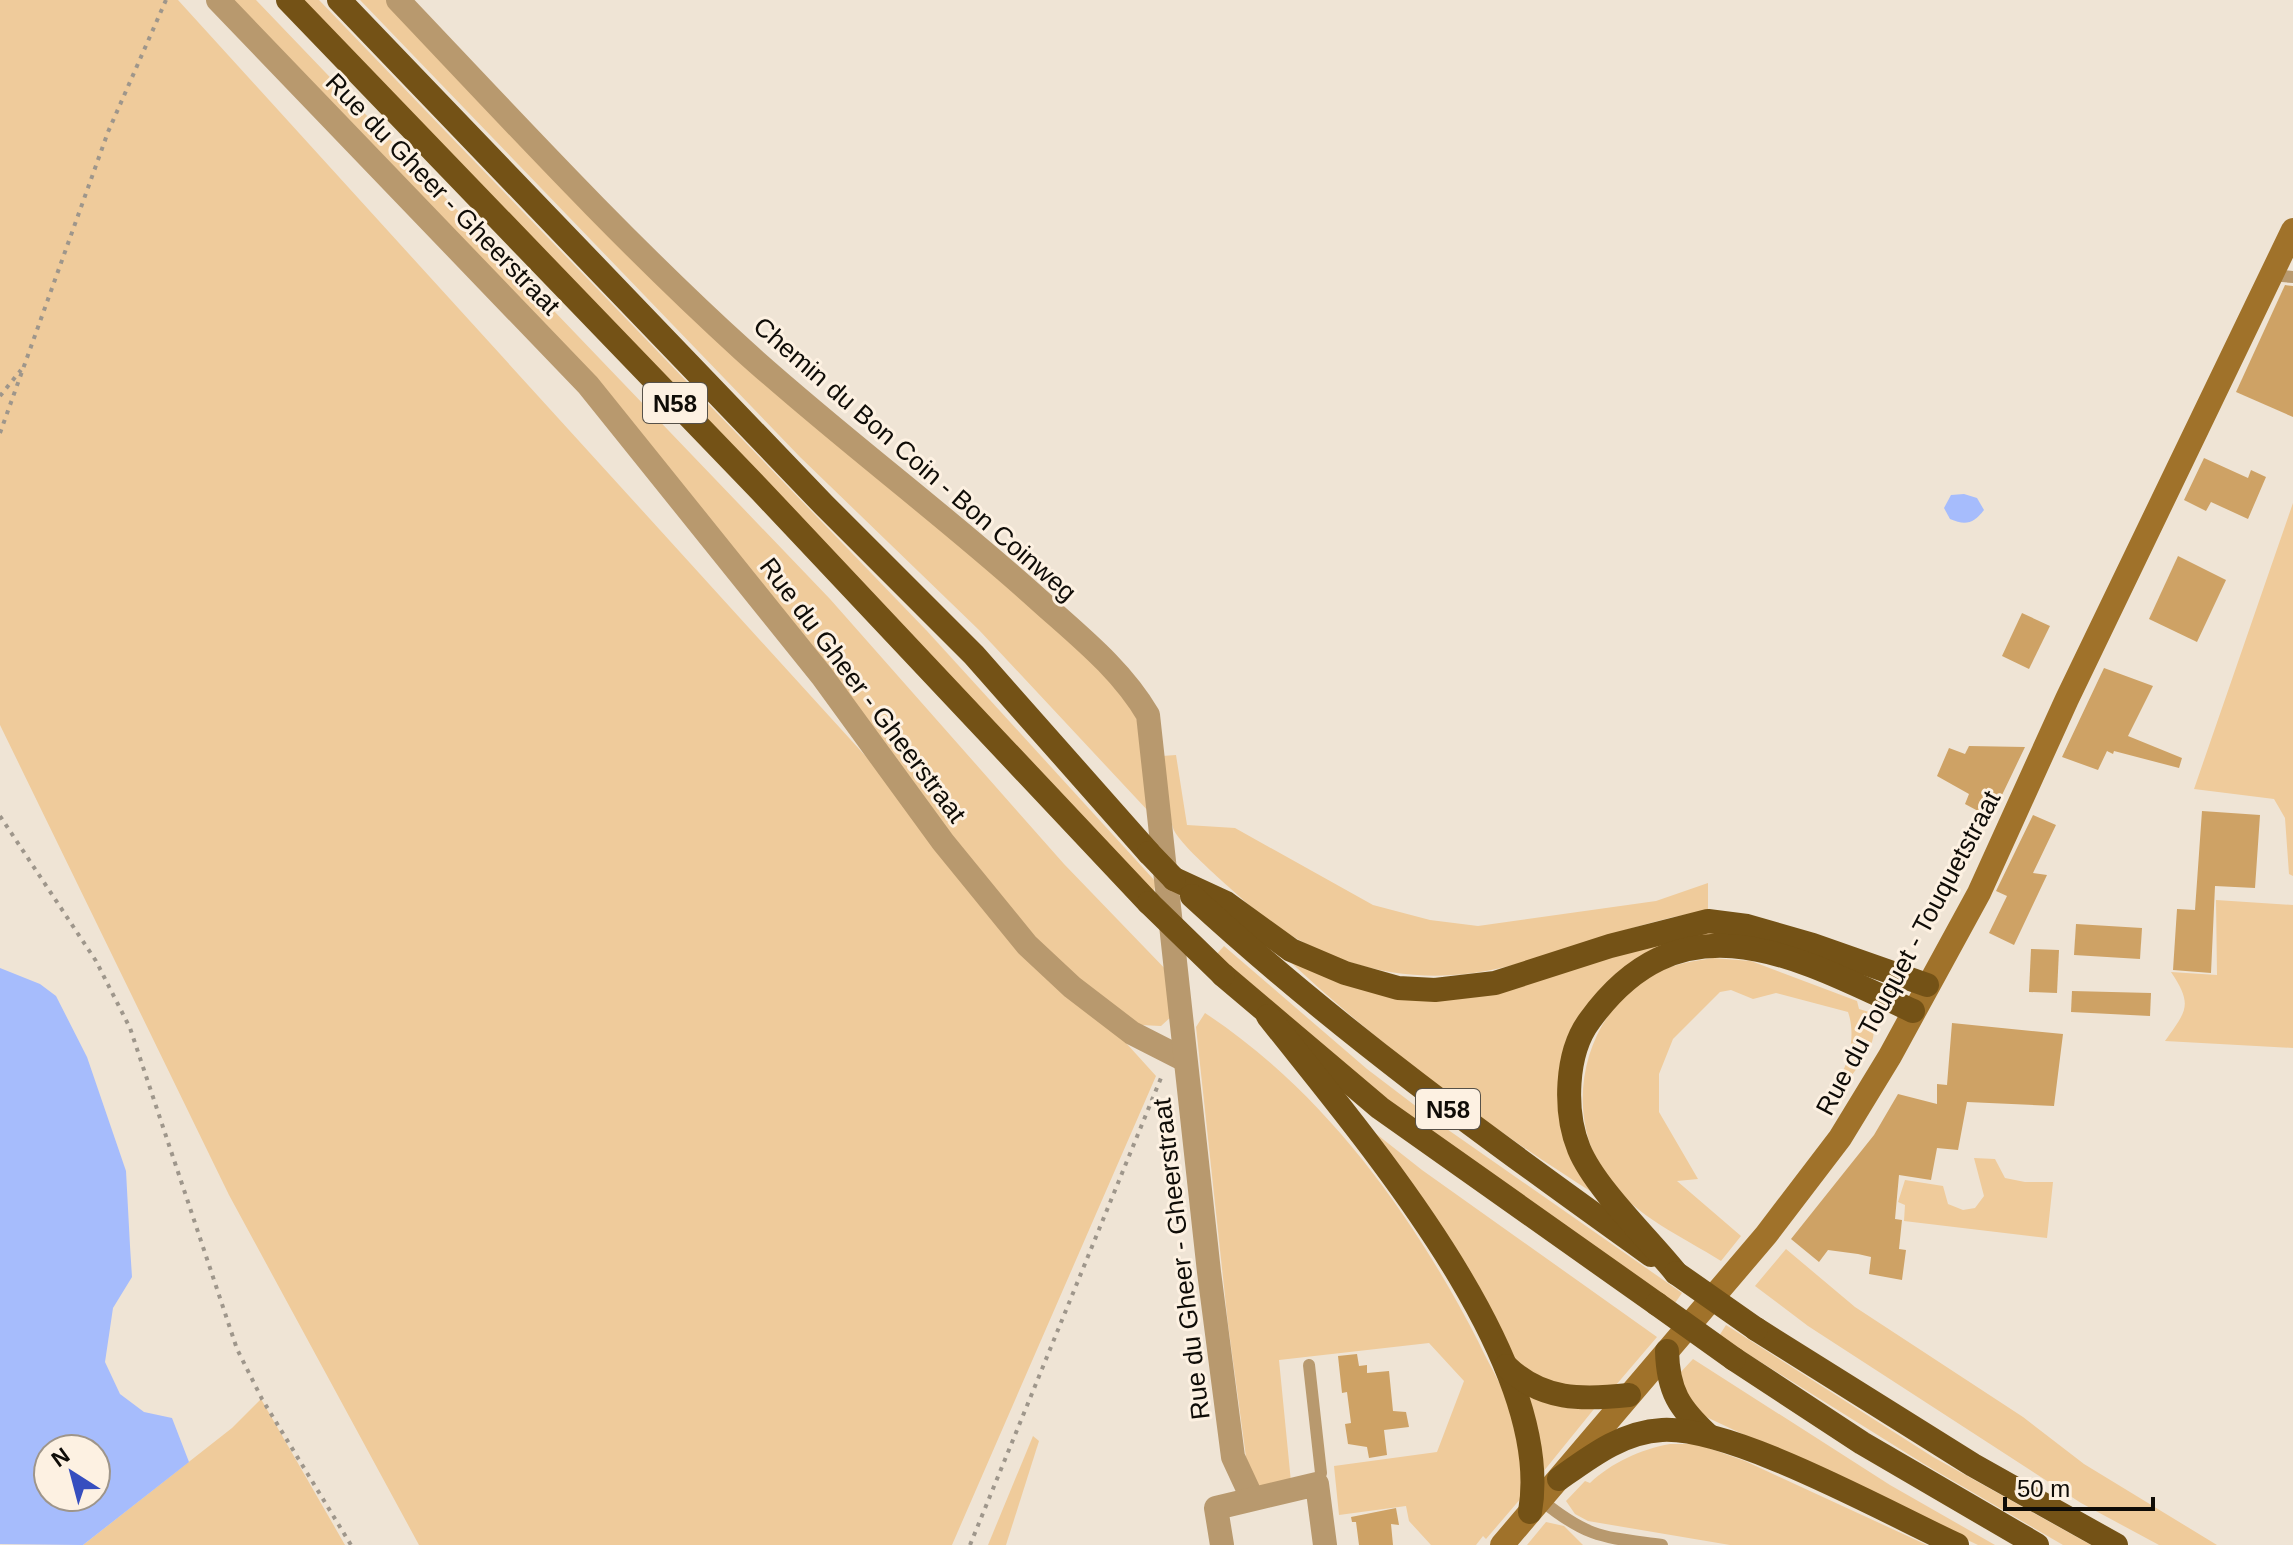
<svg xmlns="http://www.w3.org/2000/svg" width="2293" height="1545" font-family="Helvetica,sans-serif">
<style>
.green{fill:#efcb9b}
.water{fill:#a6bcfc;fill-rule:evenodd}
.building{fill:#cea265}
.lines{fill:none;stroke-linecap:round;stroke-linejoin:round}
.path{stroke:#9e968b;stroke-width:4;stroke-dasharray:4 6;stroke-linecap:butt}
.service{stroke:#b8996e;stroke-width:12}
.minor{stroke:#b8996e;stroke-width:24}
.secondary{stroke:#a0722a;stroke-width:24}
.trunk{stroke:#745216;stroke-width:24}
.trunk-bridge{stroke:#745216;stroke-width:24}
.labels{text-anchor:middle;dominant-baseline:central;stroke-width:6;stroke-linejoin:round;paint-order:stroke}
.shield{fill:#fdf1e2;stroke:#565149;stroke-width:2}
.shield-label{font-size:24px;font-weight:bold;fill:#0f0c07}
.street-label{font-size:26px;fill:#0f0c07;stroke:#fdf1e2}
</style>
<rect width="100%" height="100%" fill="#efe4d5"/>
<g class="green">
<path d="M0 0H178L991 894 807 644 231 0H256L830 599 1064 864 1173 977V1015L1161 1026 1140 1025 1051 960 1156 1076 952 1545H419L229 1195 0 725Z"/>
<path d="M299 0H319L927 631 1156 882 1153 896Z"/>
<path d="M360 0H391L638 261 1068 635 1135 707 1150 813 979 630 800 457Z"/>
<path d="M2293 503V876L2289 874 2285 818 2274 799 2194 789Z"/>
<path d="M1176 755 1187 825 1235 828 1373 905 1430 920 1478 926 1656 901 1708 883V911C1631 921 1561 957 1486 971 1401 987 1313 961 1249 905 1234 891 1178 844 1173 828 1166 806 1166 779 1162 756Z"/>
<path d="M2216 900 2293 905V1048L2165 1041C2187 1010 2193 1005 2171 972L2217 975Z"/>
<path d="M1708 931 1773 947 1643 957 1566 1068 1595 1194C1485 1125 1379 1045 1284 956L1334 981 1401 997Z"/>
<path d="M1224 946 1367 1069 1434 1120 1682 1293 1675 1303 1356 1077 1216 955Z"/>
<path d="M1713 958 1751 961 1857 1001 1859 1009 1869 1012C1882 1037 1866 1057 1851 1076H1840C1851 1059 1855 1031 1848 1012L1776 993 1753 999 1731 990 1720 992 1673 1039 1659 1074V1112L1698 1179 1677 1181 1741 1236 1721 1261C1683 1237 1635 1216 1608 1179 1563 1117 1580 1023 1644 980 1665 965 1688 962 1713 958Z"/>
<path d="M1205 1013C1325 1092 1413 1215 1478 1341 1491 1369 1511 1400 1518 1430 1523 1451 1521 1475 1522 1497L1486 1539 1483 1536 1476 1545H1431L1409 1521 1406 1506 1339 1515 1334 1466 1437 1452 1464 1381 1429 1343 1279 1360 1291 1482 1257 1489 1246 1457 1228 1324 1196 1027Z"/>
<path d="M1351 1114 1422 1170 1657 1337 1610 1392 1583 1394 1518 1369Z"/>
<path d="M1974 1158 1995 1159 2005 1178 2025 1182H2053L2047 1238 1904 1221 1905 1205 1898 1202 1905 1180 1943 1186 1948 1204 1963 1210 1975 1208 1984 1196Z"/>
<path d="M1786 1249 1855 1307 2023 1417 2084 1464 2217 1545H2159L2081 1503 1808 1326 1755 1286Z"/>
<path d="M1726 1325 1933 1457 2091 1545H2063L1924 1464 1719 1336Z"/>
<path d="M1693 1359 1890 1485 1995 1545H1978L1700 1414 1689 1403 1679 1374Z"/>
<path d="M1528 1393 1566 1408 1594 1409 1543 1472 1539 1438 1524 1396Z"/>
<path d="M261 1399 345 1545H83L232 1428Z"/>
<path d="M1033 1436 1039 1441 1006 1545H988Z"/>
<path d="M1670 1444H1697L1745 1461 1927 1545H1730L1588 1521 1575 1514 1566 1501 1585 1481 1590 1483C1611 1463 1641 1449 1670 1444Z"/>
<path d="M1546 1522 1564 1526 1583 1545H1527Z"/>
</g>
<g class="water">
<path d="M1964 494 1977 498 1984 510C1974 523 1966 526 1950 519L1944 508 1951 495Z"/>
<path d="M0 968 40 984 56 996 87 1057 126 1171 130 1246 132 1277 113 1308 105 1362 120 1394 144 1412 172 1418 189 1462 83 1545 0 1544ZM96 1449V1497H48V1449Z"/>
</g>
<g class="building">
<path d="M2285 285 2293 286V417L2236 392Z"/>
<path d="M2204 458 2248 478 2251 470 2266 477 2248 519 2211 502 2206 511 2184 500Z"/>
<path d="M2178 556 2226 580 2197 642 2149 619Z"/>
<path d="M2022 613 2050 626 2029 669 2002 656Z"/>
<path d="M2104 668 2153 686 2128 736 2182 758 2179 768 2114 751 2113 754 2107 751 2098 770 2062 757Z"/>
<path d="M1969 746 2025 747 1991 818 1965 804 1969 794 1937 776 1949 748 1965 754Z"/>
<path d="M2202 811 2260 815 2255 888 2215 886 2211 973 2173 970 2177 909 2195 910Z"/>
<path d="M2033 815 2056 825 2033 873 2047 875 2014 945 1989 933 2007 896 1996 891Z"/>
<path d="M2076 924 2142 928 2140 959 2074 955Z"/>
<path d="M2031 949 2059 950 2057 993 2029 992Z"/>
<path d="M2072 991 2151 993 2150 1016 2071 1012Z"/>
<path d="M1952 1023 2063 1034 2054 1106 1967 1102 1958 1150 1937 1148 1931 1180 1899 1175 1895 1219 1902 1220 1899 1249 1906 1250 1902 1280 1869 1274 1871 1257 1858 1254 1828 1250 1819 1262 1791 1239 1874 1135 1898 1094 1937 1104V1084L1947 1085Z"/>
<path d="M1357 1354 1359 1366 1367 1365V1373L1389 1371 1393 1411 1406 1412 1409 1427 1384 1430 1387 1455 1369 1458 1367 1447 1348 1444 1345 1424 1351 1423 1347 1392 1342 1393 1338 1356Z"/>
<path d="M1396 1508 1399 1525 1391 1524 1393 1545H1359L1356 1522H1352L1351 1517Z"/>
</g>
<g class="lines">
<g class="path">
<path d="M0 396 21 370"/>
<path d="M0 433 108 132 166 0"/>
<path d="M0 816 96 961 130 1028 237 1349 262 1399 351 1545"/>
<path d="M970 1545 1163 1073"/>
</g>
<g class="service">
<path d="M2270 275 2293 277"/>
<path d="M1309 1365 1321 1473 1317 1484"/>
<path d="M1541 1500C1589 1539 1604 1537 1662 1545"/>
</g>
<g class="minor">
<path d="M218 0 588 385 822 676 943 842 1027 945 1072 987 1132 1033 1185 1060"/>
<path d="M398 0C511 119 622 240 743 350 839 437 944 514 1040 601 1079 636 1121 669 1148 715L1209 1272 1233 1457 1252 1498"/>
<path d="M1222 1545 1216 1508 1317 1484 1325 1545"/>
</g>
<path class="secondary" d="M1502 1545 1766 1235 1840 1138 1890 1056 1979 893 2067 699 2293 230"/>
<g class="trunk">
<path d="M288 0 761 491 1149 903"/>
<path d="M339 0 824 505 974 655 1149 853"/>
<path d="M1174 879 1226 903 1291 950 1345 973 1398 988 1435 990 1495 983 1610 946 1708 921 1747 926 1813 945 1927 985"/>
<path d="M1192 896C1335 1028 1493 1142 1651 1255"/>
<path d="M1223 975 1380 1108 1657 1304"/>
<path d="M1268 1016C1359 1132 1557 1358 1530 1512"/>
<path d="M1676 1273C1648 1238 1595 1188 1579 1149 1564 1112 1565 1053 1590 1020 1683 892 1797 957 1913 1011"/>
<path d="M1756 1329 1973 1465 2116 1545"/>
<path d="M1667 1351C1668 1391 1679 1408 1708 1435"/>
<path d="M1734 1359 1862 1443 2037 1545"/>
<path d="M1506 1366C1542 1401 1582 1400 1629 1395"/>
<path d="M1559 1479C1590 1457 1622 1432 1662 1430 1732 1426 1888 1513 1957 1545"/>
</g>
<g class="trunk-bridge">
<path d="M1149 853 1174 879"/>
<path d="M1149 903 1223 975"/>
<path d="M1676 1273 1756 1329"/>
<path d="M1657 1304 1734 1359"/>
</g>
</g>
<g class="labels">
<g class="shield">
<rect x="643" y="383" width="64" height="40" rx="6"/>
<rect x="1416" y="1089" width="64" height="40" rx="6"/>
</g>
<g class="shield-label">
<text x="675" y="403">N58</text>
<text x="1448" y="1109">N58</text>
</g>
<g class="street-label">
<text transform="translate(443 194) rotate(46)">Rue du Gheer - Gheerstraat</text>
<text transform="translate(915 459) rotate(41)">Chemin du Bon Coin - Bon Coinweg</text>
<text transform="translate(863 690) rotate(53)">Rue du Gheer - Gheerstraat</text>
<text transform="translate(1908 953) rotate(-62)">Rue du Touquet - Touquetstraat</text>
<text transform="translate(1181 1259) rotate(-97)">Rue du Gheer - Gheerstraat</text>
</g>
</g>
<g transform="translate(72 1473) rotate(324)"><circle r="38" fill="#fdf1e2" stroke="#9e958a" stroke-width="2"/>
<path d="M0-6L14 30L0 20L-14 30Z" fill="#364ebf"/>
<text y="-12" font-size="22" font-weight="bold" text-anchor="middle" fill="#0f0c07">N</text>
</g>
<path d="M2005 1497v12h148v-12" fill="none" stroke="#0f0c07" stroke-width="4"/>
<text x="2017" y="1497" font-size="24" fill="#0f0c07" stroke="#fdf1e2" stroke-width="6" paint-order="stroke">50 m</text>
</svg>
